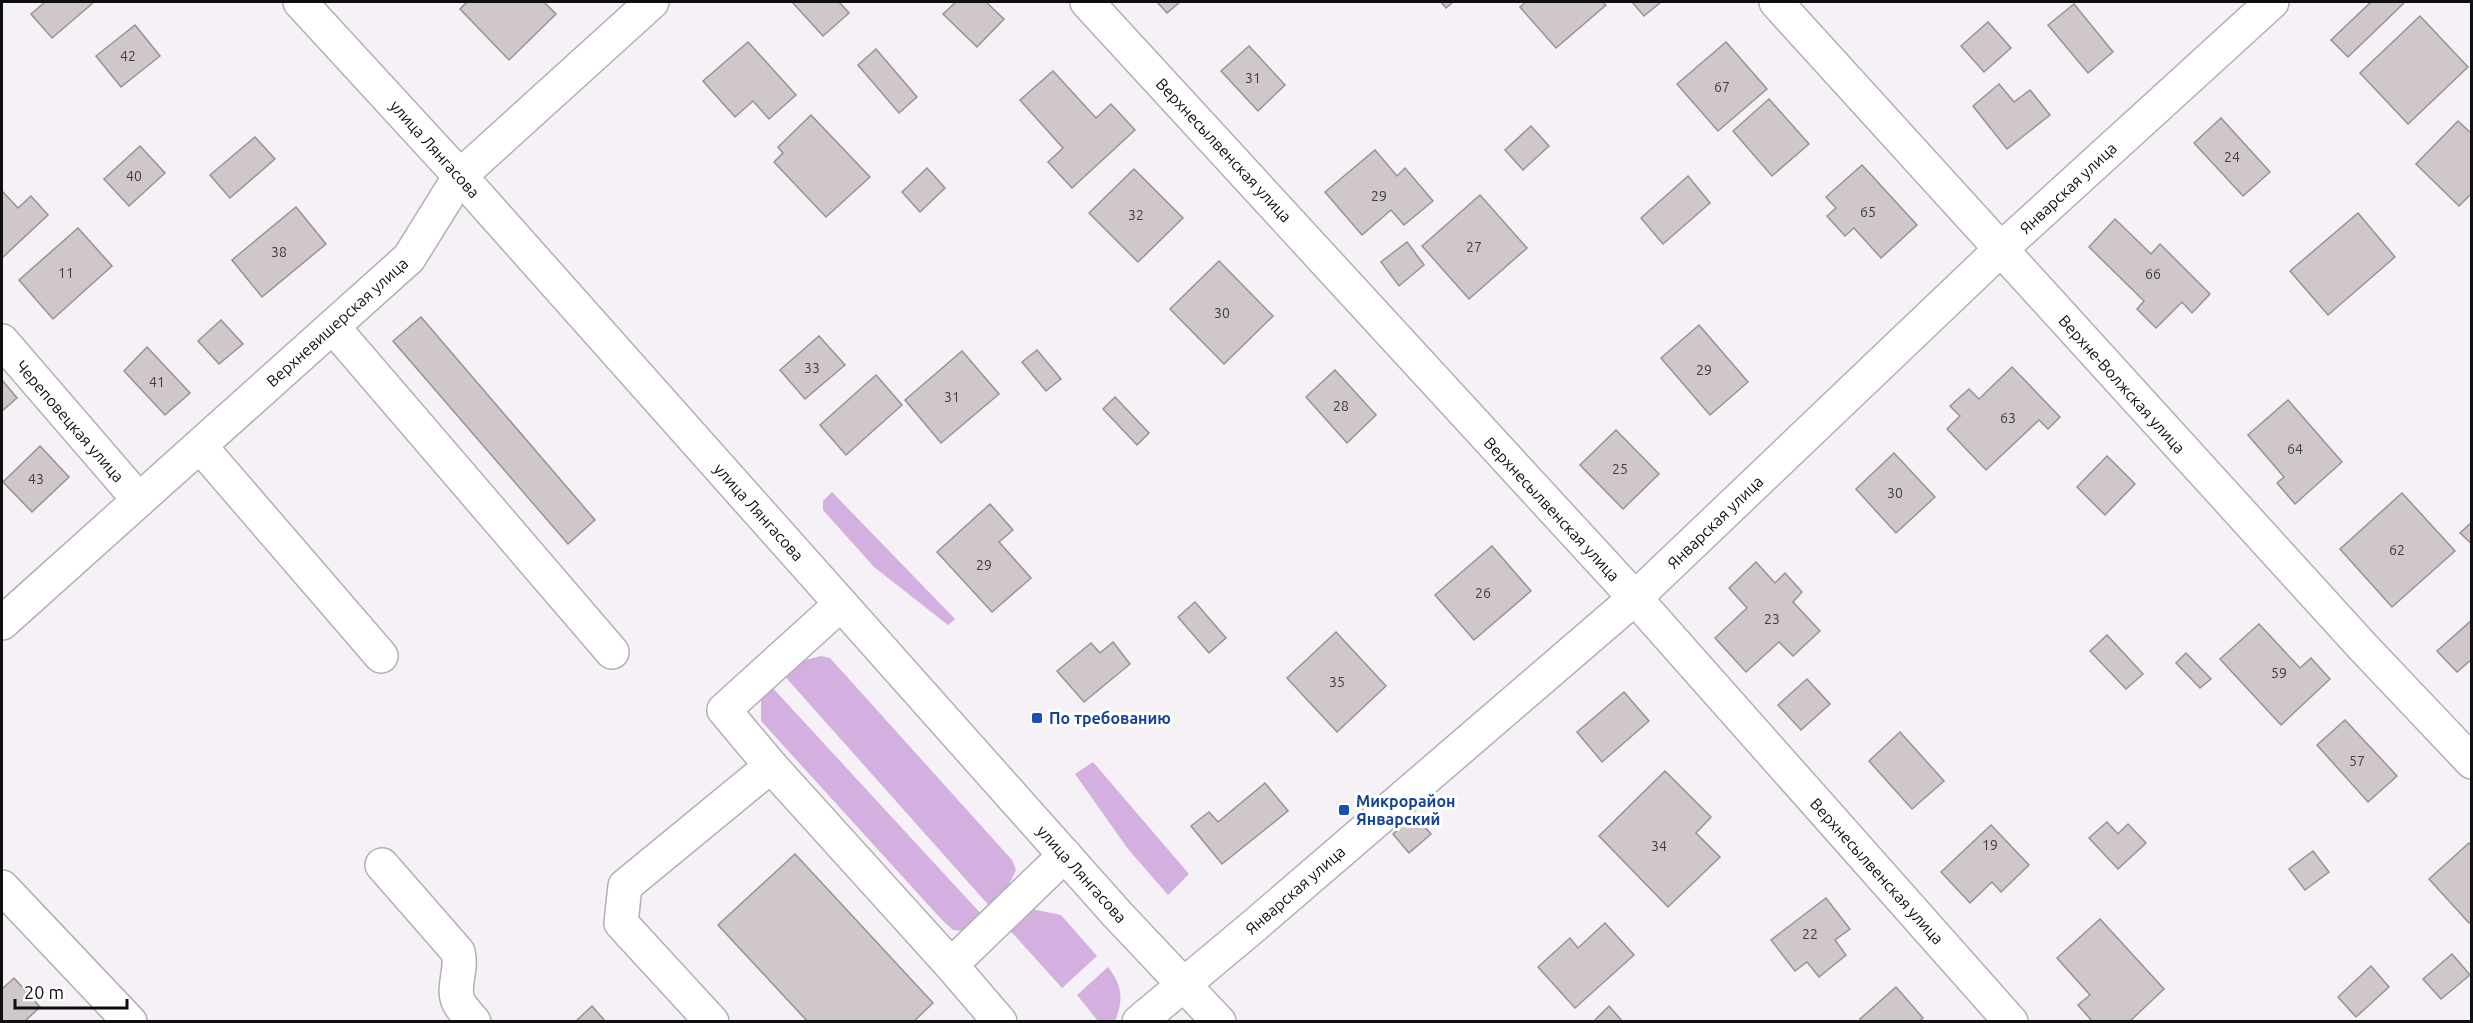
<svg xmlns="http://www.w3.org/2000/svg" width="2473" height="1023" font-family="Ubuntu,sans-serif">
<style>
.green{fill:#d3b0e0}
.building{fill:#cfc7c9;stroke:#999193;stroke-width:1.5}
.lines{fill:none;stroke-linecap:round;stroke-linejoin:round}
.minor-casing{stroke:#b3afb4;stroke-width:36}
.major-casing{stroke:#b3afb4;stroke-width:36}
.minor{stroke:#fff;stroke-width:33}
.major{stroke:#fff;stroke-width:33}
.transit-dot{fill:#1a4fb4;stroke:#fff;stroke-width:2}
.labels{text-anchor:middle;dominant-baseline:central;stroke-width:6;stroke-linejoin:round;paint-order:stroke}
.number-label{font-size:14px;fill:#3f3c3e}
.street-label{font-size:16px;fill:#0f0e10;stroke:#fff}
.transit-label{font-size:16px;font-weight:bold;fill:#164399;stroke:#fff;text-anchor:start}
</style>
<rect width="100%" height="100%" fill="#f5f1f7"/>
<g class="green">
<path d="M832 492 955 619 948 625 874 567 823 510V501Z"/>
<path d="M821 656 830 658 1012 860 1016 870 1004 895 992 909 781 672 793 663Z"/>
<path d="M770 685 983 916 966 931 953 930 942 920 761 721V693Z"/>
<path d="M1093 762 1189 874 1168 895 1128 849 1075 774Z"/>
<path d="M1032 909 1061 915 1097 956 1062 988 1006 926Z"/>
<path d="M1108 967C1122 985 1124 1000 1115 1021H1098L1077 995Z"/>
</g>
<g class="building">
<path d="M45 2H94L52 38 31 14Z"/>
<path d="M467 2H544L556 14 509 60 460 9Z"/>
<path d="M792 2H839L849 13 823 36Z"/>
<path d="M956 2H986L1004 19 977 47 943 14Z"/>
<path d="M1157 2H1180L1167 13Z"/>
<path d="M1441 2H1453L1446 8Z"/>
<path d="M1526 2H1602L1606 5 1556 48 1520 7Z"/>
<path d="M1632 2H1661L1644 16Z"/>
<path d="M2371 2H2405L2348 57 2331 40Z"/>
<path d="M2074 4 2113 52 2088 73 2048 25Z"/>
<path d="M2420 16 2468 67 2408 124 2360 73Z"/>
<path d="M1988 22 2011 48 1984 72 1961 46Z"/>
<path d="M135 25 160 56 121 87 96 56Z"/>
<path d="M748 42 796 95 769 119 753 101 735 117 703 81Z"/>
<path d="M1726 42 1767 89 1718 131 1677 84Z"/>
<path d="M1249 46 1285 85 1258 111 1221 71Z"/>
<path d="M876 49 917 97 899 113 858 65Z"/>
<path d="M1053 71 1096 118 1111 104 1135 130 1072 188 1048 162 1063 148 1020 100Z"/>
<path d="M1999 84 2014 102 2030 90 2050 115 2007 149 1973 106Z"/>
<path d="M1769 99 1809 144 1772 176 1733 131Z"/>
<path d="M811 115 870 177 826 217 774 162 783 153 778 147Z"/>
<path d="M2221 118 2270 172 2243 196 2194 143Z"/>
<path d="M2458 121 2472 134V193L2459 206 2416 164Z"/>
<path d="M1531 126 1549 146 1523 170 1505 150Z"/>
<path d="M255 137 275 159 230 198 210 175Z"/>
<path d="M140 146 165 173 129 206 104 179Z"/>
<path d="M1375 150 1397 176 1405 168 1433 201 1404 225 1391 210 1362 235 1325 192Z"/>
<path d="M1862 165 1917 225 1881 258 1854 228 1845 236 1827 216 1836 208 1826 197Z"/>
<path d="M927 168 945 188 920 212 902 192Z"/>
<path d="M1134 169 1183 218 1138 262 1089 213Z"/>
<path d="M1688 176 1710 203 1663 244 1641 218Z"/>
<path d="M2 191 18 208 31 196 48 215 2 258Z"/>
<path d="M1480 195 1527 248 1469 299 1422 246Z"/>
<path d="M296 207 326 244 262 297 232 260Z"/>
<path d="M2358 213 2395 257 2328 315 2290 271Z"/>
<path d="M2115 219 2151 254 2160 244 2210 294 2192 313 2182 302 2156 328 2137 309 2144 301 2089 247Z"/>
<path d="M78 228 112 266 53 319 19 280Z"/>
<path d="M1407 242 1424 265 1399 286 1381 262Z"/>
<path d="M1219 261 1273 316 1224 364 1170 309Z"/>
<path d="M421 317 595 520 568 544 393 341Z"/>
<path d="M221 320 243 344 219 364 198 341Z"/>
<path d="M1699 325 1748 382 1710 415 1661 358Z"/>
<path d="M819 336 845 365 805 399 780 370Z"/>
<path d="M147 347 190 393 165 415 124 371Z"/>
<path d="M1037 350 1061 379 1046 391 1022 362Z"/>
<path d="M962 351 999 394 941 443 905 400Z"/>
<path d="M2012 367 2060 417 2048 429 2039 420 1986 470 1947 429 1960 416 1950 406 1969 389 1979 399Z"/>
<path d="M1335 370 1376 415 1347 443 1306 397Z"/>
<path d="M876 375 902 405 846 455 820 425Z"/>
<path d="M2 380 17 398 2 411Z"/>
<path d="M1115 397 1149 433 1137 445 1103 409Z"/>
<path d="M2288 400 2342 462 2295 504 2277 483 2284 477 2248 435Z"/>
<path d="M1616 430 1659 474 1623 509 1580 465Z"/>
<path d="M40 446 69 477 32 512 3 482Z"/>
<path d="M1894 453 1935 497 1896 533 1856 489Z"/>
<path d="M2107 456 2135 484 2105 515 2077 487Z"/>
<path d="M2402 493 2455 551 2392 607 2340 549Z"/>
<path d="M990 504 1013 530 999 542 1031 578 992 612 937 552Z"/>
<path d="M2472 522V544L2460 533Z"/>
<path d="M1492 546 1531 591 1474 640 1435 595Z"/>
<path d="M1756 562 1775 583 1785 573 1802 592 1793 602 1820 631 1793 656 1779 642 1746 672 1715 638 1747 608 1729 588Z"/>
<path d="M1195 602 1226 638 1209 653 1178 617Z"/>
<path d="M2472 620V659L2457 672 2437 651Z"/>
<path d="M2259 624 2300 668 2311 658 2330 679 2281 725 2220 659Z"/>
<path d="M1336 632 1386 686 1337 732 1287 678Z"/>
<path d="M2107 635 2143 674 2126 689 2090 651Z"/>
<path d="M1113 642 1130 664 1084 702 1057 671 1091 643 1100 653Z"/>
<path d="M2186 653 2211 679 2200 688 2176 663Z"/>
<path d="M1807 679 1830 704 1801 730 1778 705Z"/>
<path d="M1624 692 1649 721 1602 762 1577 732Z"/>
<path d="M2345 720 2397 776 2368 802 2317 745Z"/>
<path d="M1900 732 1944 781 1912 809 1869 761Z"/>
<path d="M1665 771 1711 817 1696 833 1720 857 1668 907 1599 836Z"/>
<path d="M1265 783 1288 811 1222 864 1191 826 1209 812 1218 822Z"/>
<path d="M1414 815 1431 834 1409 853 1393 834Z"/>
<path d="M2107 822 2118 834 2128 824 2146 843 2118 869 2089 838Z"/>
<path d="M1991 825 2029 865 2001 892 1992 882 1970 903 1941 872Z"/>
<path d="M2469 843 2472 846V920L2469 923 2429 879Z"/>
<path d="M2313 851 2329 872 2305 890 2289 869Z"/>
<path d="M795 854 933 1003 913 1022H808L718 925Z"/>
<path d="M1826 898 1850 929 1835 940 1846 955 1819 977 1807 962 1795 971 1771 940Z"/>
<path d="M2100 919 2164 989 2129 1022H2093L2078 1005 2090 995 2057 958Z"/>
<path d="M1605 923 1634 955 1575 1008 1538 967 1570 938 1578 948Z"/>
<path d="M2452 954 2470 975 2441 999 2423 979Z"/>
<path d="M2371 966 2389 987 2356 1017 2338 997Z"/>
<path d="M14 978 40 1007 24 1022H2V989Z"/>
<path d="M1896 987 1923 1018 1919 1022H1862L1860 1019Z"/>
<path d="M592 1006 606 1022H575Z"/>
<path d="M1609 1006 1623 1022H1593Z"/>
</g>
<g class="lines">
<g class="minor-casing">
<g id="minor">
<path d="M1087 2 1635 598 2011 1022"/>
<path d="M1776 2 2362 646 2472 762"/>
<path d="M333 327 612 652"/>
<path d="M2 341 139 500"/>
<path d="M200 446 381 656"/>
<path d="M2 623 409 258 460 176 652 2"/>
<path d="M771 766 951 965"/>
<path d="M382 865 458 952C463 970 451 988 459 1003 463 1010 469 1016 474 1022"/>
<path d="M2 887 130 1022"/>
<path d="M712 1022 621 923 625 886 771 766 724 710 841 604"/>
<path d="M1000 1022 951 965 1065 855"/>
<path d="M1139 1022 1255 925 1635 598 2000 250 2272 2"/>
</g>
</g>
<g class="major-casing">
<path id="major" d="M300 2 460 176 1117 914 1219 1022"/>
</g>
<use href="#minor" class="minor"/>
<use href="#major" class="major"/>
</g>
<g class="transit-dot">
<rect x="1031" y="712" width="12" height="12" rx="3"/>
<rect x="1338" y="804" width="12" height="12" rx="3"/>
</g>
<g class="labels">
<g class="number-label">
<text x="128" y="56">42</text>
<text x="1253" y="78">31</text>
<text x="1722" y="87">67</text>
<text x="2232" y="157">24</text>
<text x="134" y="176">40</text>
<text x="1379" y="196">29</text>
<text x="1868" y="212">65</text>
<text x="1136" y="215">32</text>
<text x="1474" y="247">27</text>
<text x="279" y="252">38</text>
<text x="66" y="273">11</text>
<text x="2153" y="274">66</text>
<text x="1222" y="313">30</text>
<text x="812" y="368">33</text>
<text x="1704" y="370">29</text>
<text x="157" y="382">41</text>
<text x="952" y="397">31</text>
<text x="1341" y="406">28</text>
<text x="2008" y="418">63</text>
<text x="2295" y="449">64</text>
<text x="1620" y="469">25</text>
<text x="36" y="479">43</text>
<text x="1895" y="493">30</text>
<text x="2397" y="550">62</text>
<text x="984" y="565">29</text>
<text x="1483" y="593">26</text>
<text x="1772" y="619">23</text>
<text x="2279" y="673">59</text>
<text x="1337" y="682">35</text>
<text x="2357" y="761">57</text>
<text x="1990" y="845">19</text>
<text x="1659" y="846">34</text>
<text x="1810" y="934">22</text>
</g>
<g class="street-label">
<text transform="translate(435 149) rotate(48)">улица Лянгасова</text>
<text transform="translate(1224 150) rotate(47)">Верхнесылвенская улица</text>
<text transform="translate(2068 188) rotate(-43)">Январская улица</text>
<text transform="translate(337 322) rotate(-42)">Верхневишерская улица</text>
<text transform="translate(2122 384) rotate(48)">Верхне-Волжская улица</text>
<text transform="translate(70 421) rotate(49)">Череповецкая улица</text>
<text transform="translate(1552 509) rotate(47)">Верхнесылвенская улица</text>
<text transform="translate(759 512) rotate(48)">улица Лянгасова</text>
<text transform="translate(1715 522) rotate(-44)">Январская улица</text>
<text transform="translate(1877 871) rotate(48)">Верхнесылвенская улица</text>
<text transform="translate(1082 874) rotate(48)">улица Лянгасова</text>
<text transform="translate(1295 890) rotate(-41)">Январская улица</text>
</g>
<g class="transit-label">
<text x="1049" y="718">По требованию</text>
<text x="1356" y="801">Микрорайон<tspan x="1356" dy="18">Январский</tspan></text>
</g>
</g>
<rect width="2473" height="1023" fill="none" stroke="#0f0e10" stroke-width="6"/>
<path d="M15 999v9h112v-9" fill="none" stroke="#0f0e10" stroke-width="3"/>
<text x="24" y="999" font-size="18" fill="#0f0e10" stroke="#ffffff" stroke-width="4.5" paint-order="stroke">20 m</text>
</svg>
